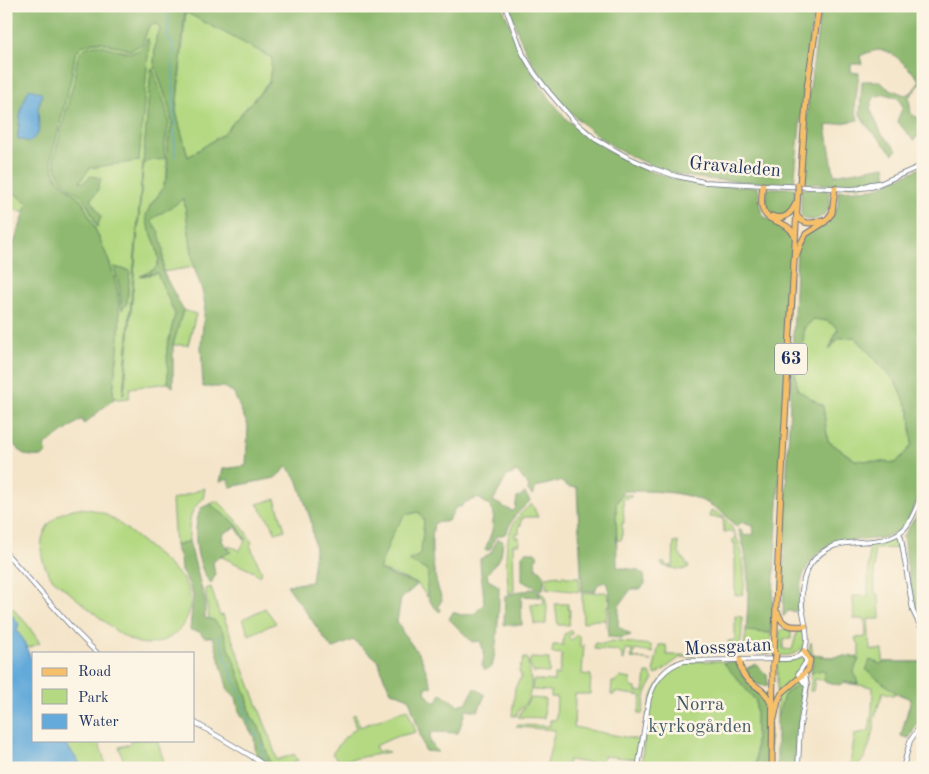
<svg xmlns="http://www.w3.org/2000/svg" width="929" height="774" font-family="'Old Standard TT',serif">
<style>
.green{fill:#b4d982;stroke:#688470;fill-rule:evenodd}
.forest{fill:#8fb970;stroke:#557467;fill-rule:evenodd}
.water{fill:#64aada;stroke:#406c9c}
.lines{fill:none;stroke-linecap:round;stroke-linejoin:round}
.stream{stroke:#64aada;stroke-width:1}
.minor-casing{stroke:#676f83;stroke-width:5.5}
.major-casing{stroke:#676f83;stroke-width:7}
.minor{stroke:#fff;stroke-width:4}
.major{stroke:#f6c06b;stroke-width:5}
.major-bridge-casing{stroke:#676f83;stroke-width:7;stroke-linecap:butt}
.major-bridge{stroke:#f6c06b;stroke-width:5}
.labels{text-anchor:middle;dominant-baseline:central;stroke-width:5;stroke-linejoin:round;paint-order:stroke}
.shield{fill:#fcf5e5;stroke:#5e6a86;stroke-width:1}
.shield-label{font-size:18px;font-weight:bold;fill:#1b2f5e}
.street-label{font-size:19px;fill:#1b2f5e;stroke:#fcf5e5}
.park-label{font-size:19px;fill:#415a67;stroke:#fcf5e5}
</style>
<rect width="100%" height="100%" fill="#fcf5e5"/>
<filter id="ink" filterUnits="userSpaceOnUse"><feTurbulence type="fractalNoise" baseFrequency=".02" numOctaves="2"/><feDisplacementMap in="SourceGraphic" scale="10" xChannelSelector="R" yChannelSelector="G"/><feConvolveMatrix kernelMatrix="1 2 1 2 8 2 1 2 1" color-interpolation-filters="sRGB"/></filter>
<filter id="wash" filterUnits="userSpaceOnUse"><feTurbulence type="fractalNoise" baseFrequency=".0096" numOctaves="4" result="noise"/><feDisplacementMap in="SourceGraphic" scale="20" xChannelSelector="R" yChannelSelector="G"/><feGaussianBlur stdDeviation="1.12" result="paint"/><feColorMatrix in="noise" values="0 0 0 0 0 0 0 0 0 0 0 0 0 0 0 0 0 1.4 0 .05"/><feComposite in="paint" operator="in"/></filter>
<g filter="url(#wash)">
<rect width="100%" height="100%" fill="#f4e5c9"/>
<g class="green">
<path d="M186 11 272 58 269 82 223 134 188 157 176 112Z"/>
<path d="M154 24 158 25 160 29 156 37 154 63 169 107 172 124 167 147V176L162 190 150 206 147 223 156 245 159 259 157 266 153 270 143 276 157 273 175 314 167 347 168 383 130 388 129 398 118 399 115 398 113 392C117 356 124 320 116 285 109 256 95 229 83 203 68 184 56 188 51 159L71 78 75 54 82 46 93 42H101L130 50 142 44 149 26ZM147 39 90 168 80 181 101 217 97 226 86 201 79 193 74 79 78 56 118 50 130 53 137 51 144 46ZM153 69 167 135 164 147 165 159 148 161 143 166 124 395 151 70ZM114 267 130 271 127 303 122 309 119 285Z"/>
<path d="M6 192 14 193 28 203 24 213 6 206Z"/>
<path d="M184 198 194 267 163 272C163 250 164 238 150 220Z"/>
<path d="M183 310 196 314 188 345H173Z"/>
<path d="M814 319 827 321 838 328 830 348 839 338 855 337 895 381 910 412 912 446 896 463 855 460 828 441 823 406 798 390 795 375 803 353 804 328Z"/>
<path d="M205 488 203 499C188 511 189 524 189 541L175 546 172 500Z"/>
<path d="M621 495H631V497L623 499 624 523H622V538L621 540H617L616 504Z"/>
<path d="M275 499 285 530 276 533 271 523 257 504Z"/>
<path d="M218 501C231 514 244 526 252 543L250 545 262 573 259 576 256 573 220 556 231 552 227 546 238 549 239 552 246 539 236 524 210 504Z"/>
<path d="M532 504 538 517H523V519H521V525H519V533H515V537H519V544H513L514 591 509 594C506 559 499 527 532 504Z"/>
<path d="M79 508C88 509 96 510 105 514 120 522 181 572 187 586 202 622 162 657 129 639 118 634 108 624 99 617 83 604 67 591 52 578 30 550 43 512 79 508Z"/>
<path d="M711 510C740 520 748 568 743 594L735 595V543H733V539H735V535L732 532H724L723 518 709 517Z"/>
<path d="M419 512 424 521 421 551 418 556 421 565 428 571 427 597 418 584 379 569 393 533 405 515Z"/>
<path d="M896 539 900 548 874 549 875 594H879L880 619H868L870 650H883V662H923V718L914 729 909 738 901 736 911 699 896 693 893 695 883 692 874 719V730L866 755 857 768H851L850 765 855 734 869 731 872 712 873 687 815 679 813 691H810L813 662 809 649 811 642 813 655 829 657 859 656V644L856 641 855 638 866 637 865 619H854L853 596H868L869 544 885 543Z"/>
<path d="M678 542 679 553 689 567 682 570 663 566 661 563H665L666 566H673L674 543Z"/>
<path d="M558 575 561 578 562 575 566 577H579L580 592 546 588 547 577Z"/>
<path d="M211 587 220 616 223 615 268 732 277 760 294 754 298 761C289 765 280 772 271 765L259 727 251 716 247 697 214 620 209 619 205 589Z"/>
<path d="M536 590C551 595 546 611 546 624H534C534 616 531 611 531 604H544L543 597Z"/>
<path d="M605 592 608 594 606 627 605 620H590L583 623 582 594 583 593Z"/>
<path d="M6 601 27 624 40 643 26 649 6 608Z"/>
<path d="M555 604H568V609L570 610 569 625H558Z"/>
<path d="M265 608 276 623 249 635 243 619Z"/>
<path d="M735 616 742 617C742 628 743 647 734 655L728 656V646H731V643L728 642V641L735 640Z"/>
<path d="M791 628V639H783V649L792 650 798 628 804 633V644C798 655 790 656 778 655L780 631 783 629Z"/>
<path d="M570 630 573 633 568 637 571 640 577 634 580 637V648L584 644 582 674 591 675 590 694H575L574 727 639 740 636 759 603 756 601 765 568 760 566 768H546L555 730 517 727V725L550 726V720H556L557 697H551V691L532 690 533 680 554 681V675H559L562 654 552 653 553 645H563L564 634 568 633Z"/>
<path d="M746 631 771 633V654L747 653 744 648Z"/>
<path d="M612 641 651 645V649L653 653 635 650 633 657 651 661 631 658 632 650 626 649 624 660H622V656L619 651 594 649 595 643 603 644Z"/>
<path d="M659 645H666L667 655H692L693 647H695V656L679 658 658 674 655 675 654 668Z"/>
<path d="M802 657 808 661 805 685 785 695 777 718V662L794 660Z"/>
<path d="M524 658H527C530 671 534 686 528 699 525 706 518 709 516 716H512L515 688 519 680 521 679V675L519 671Z"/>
<path d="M531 658 549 659V673L533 672 529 663Z"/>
<path d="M695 661H720L723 662 756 701V768H641C647 724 642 672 695 661Z"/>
<path d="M646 673H650L653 680 646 693 642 714H638L642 696 615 692 614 695H611L612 682H615L619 677 631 679 630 682 632 687 636 688V692H644Z"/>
<path d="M530 698 545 699 544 718 518 717Z"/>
<path d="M407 709 416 732 395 737 375 746 378 752 384 750 389 752 347 760H338L332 754 344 738 356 728 352 716 355 714 360 727Z"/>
<path d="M63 740H98L107 768H83Z"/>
<path d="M130 740H157L166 768H130L129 766 125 765 119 747 130 744Z"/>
</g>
<g class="forest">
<path d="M6 6H502L522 55 543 90 567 120 596 142 624 160 652 172 692 184 758 187 760 206 763 216C778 224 789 224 792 244L771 633 746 631C749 598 750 562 739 530L740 529 745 536 754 534 753 525 742 522 736 527C707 490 666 491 623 491L616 504 617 567 637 570 644 575 645 584 640 589H631L619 606 618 626 631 635 621 638 608 637 610 593 606 582 598 584 595 591H582L577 487H569L560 481 536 487 532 495 528 490 529 487 518 472 507 476 493 501 512 511 515 510 517 498 525 493 530 501 514 517 505 534 495 537 490 550H485L492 531 494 513 489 505 478 498 466 502 461 507H456L448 521 434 523C429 549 433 575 442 600L438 606 441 609 440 612C423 599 427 589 428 571L408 561 418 556 421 551 424 521 419 512 405 515 393 533 379 569 395 577 418 584 401 599 397 621 403 633 421 657 432 687 427 686 425 692 430 699 436 703 438 700 441 693 457 705 466 703 475 688 485 695 478 711 466 710 458 733 434 732 430 734V742L438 752 425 751 409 698 391 691 384 678 378 660 353 640 332 649 287 585 311 582 315 550 311 521 297 479 287 467 275 478 230 487 228 479 220 482 223 469 246 466 248 426 233 392 223 387H203L201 345 205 305 202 290 194 267 184 199 151 220 159 232 163 249V272L183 310 173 345V387L168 383 167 347 175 314 157 273 140 276 153 270 157 266 159 259 156 245 147 223 146 215 150 206 162 190 167 176 168 167 167 147 172 124 169 107 154 63 156 37 160 29 158 25 154 24 149 26 142 44 135 48 130 50 101 42H93L82 46 75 54 71 78 51 159C56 188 68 184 83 203 95 229 109 256 116 284 124 319 117 356 113 392L115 398 84 424 82 419 44 446 47 452 42 457 24 455 6 436V251L11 252 28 203 14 193 6 192ZM185 12 272 58 269 83 223 134 188 157 176 112ZM27 97 40 99V103L18 134 21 108Z"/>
<path d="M509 6H815L807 56 794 184C758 182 720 182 684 176 677 175 669 172 662 169 603 150 556 107 527 53 519 38 514 21 509 6Z"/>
<path d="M821 6H923V84L921 83 909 97 911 114 922 120 921 135 913 140 897 121 903 107 898 98 885 94 874 97 870 108 881 133 897 150 893 154 866 125 860 114 862 81H880L887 88 905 95 912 92 920 81C915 74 909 69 903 63 888 48 879 47 860 56L862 64H851V72L859 73 855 107 858 120 826 126 834 175 885 166 887 178 858 186 801 183 809 95Z"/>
<path d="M148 38 149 45 139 161 90 168 80 181 82 183 91 176 101 178 97 192 91 199 101 217 97 227C93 218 90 207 84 199 79 193 74 191 68 187 60 180 56 170 54 159 60 133 67 107 74 81 76 73 75 62 79 55 80 53 82 51 84 49 105 33 132 72 148 38Z"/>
<path d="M153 69 166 108 169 124 164 147 165 159 148 161 143 166 123 395 151 70Z"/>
<path d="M923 167V487C916 500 912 518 901 528 876 552 839 525 811 561 804 570 800 582 800 593 800 600 802 606 799 612L788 611 783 617 785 514 797 248 803 236 831 218 838 205V191L874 189ZM814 319 827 321 838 328 829 350 839 338 855 337 895 381 910 412 912 445 896 463 855 460 828 441 823 406 798 390 795 375 803 353 804 328Z"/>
<path d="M771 188H795C795 199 792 217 778 216 774 216 770 213 768 210 765 204 767 196 767 190Z"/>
<path d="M801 188 827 190C838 205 821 225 804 219L801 215Z"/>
<path d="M114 267 130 271 127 303 122 310 119 285Z"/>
<path d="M210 504 236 524 246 539 244 540 236 527 224 533 222 541 231 552 220 556 213 562 215 575 211 584C196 566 191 530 201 508Z"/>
<path d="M919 512 923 513V624L912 598 903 536Z"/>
<path d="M497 539 503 541 501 556 487 574 488 580 499 586C499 614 498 640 492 667L485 670 482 665C485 656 484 650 480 641L472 642 449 619 453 612 461 615 474 614 484 604C484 589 480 574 480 559L491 553Z"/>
<path d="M189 541 205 601V618L214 620 223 631 247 697 251 716 259 727 271 765 256 755 254 737 239 711 236 697 228 690 213 637H204L200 632 190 630 193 596 189 584 181 571 180 558 175 546Z"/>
<path d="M525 552H535L538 556 535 560 536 568 541 571 545 577 543 589 540 590 522 581V555Z"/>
<path d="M530 589 536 590 541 597 523 596 521 597 522 625H504L505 596C513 595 518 590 527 591Z"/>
<path d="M813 655 829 657 847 656 859 659 854 671 858 684 845 682 839 685 824 681 825 671 822 670 811 673Z"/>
<path d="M870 660 880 664 883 662H923V718L914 729 909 738 901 736 911 699 896 693 866 670Z"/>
<path d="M723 662H736C742 680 754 687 769 696L770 768H756V701Z"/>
<path d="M756 664 767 675 768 685C758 688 752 681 745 674L747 668Z"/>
<path d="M801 681 805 685 796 740 795 768H777V718L784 695Z"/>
</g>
<g class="water">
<path d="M29 89 40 92 42 95 38 108 39 128 38 133 30 142 18 139V134L21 108Z"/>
<path d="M6 608 19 624 17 631 23 639 34 666V740H63L83 768H6Z"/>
</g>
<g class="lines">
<g class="stream">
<path d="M169 6 168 8V38C175 45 176 52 173 61L175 157"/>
<path d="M219 635 228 666 242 699 246 715 261 743 263 758"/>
</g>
</g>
</g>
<g filter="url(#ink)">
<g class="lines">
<g class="minor-casing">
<g id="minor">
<path d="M505 6 523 54 535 74 549 92 573 120 595 139 627 157 652 168 676 176 704 182 851 189 872 187 923 165"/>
<path d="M862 187 870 184 879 183"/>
<path d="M899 533 901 538 913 611 923 632"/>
<path d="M6 553 75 631 97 653"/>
<path d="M801 654 806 659V662L798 674 805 684"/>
<path d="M194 722 251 756 268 768"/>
<path d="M638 768 649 699C654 681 666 666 684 661L787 659C818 657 804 625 802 606 801 592 802 577 810 565 836 527 876 554 904 529 914 519 917 504 923 492"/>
<path d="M798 768 800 726 807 685 805 674"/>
<path d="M903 768 910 741 923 722"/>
</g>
</g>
<g class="major-casing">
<g id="major">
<path d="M800 184 807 88 819 6"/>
<path d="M763 185C762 193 760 203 763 210 769 225 787 219 794 235"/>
<path d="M772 216C784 221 791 214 796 203"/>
<path d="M798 217C804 225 813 224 822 220"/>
<path d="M796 256 801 243 806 234 825 222 832 213 835 188"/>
<path d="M778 613C782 627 792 627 805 626"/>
<path d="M774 654 780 509 798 190"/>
<path d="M740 660C740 687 764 682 771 704"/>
<path d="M774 719 778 701 782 693 808 670 810 660 804 651"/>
<path d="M772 768 773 662"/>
</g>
</g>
<use href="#minor" class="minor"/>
<use href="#major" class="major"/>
<g class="major-bridge-casing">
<g id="major-bridge">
<path d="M798 190V184"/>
<path d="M775 662 776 654"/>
</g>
</g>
<use href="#major-bridge" class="major-bridge"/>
</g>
</g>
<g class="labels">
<rect class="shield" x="775" y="343.5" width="32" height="31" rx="4"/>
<g class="shield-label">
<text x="791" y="359">63</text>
</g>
<g class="street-label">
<text transform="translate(735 168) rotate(5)">Gravaleden</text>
<text transform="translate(728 648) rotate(-3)">Mossgatan</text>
</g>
<g class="park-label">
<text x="700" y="705">Norra<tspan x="700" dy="22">kyrkogården</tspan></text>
</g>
</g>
<rect width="929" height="774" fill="none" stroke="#fcf5e5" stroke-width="25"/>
<rect x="32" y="652" width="162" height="90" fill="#fcf5e5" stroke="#a2a6af"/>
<rect x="42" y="668" width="25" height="8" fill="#f6c06b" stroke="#a2a6af"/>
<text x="78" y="676" font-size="15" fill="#1b2f5e">Road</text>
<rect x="42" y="689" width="25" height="15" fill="#b4d982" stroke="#a2a6af"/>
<text x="78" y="702" font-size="15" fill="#1b2f5e">Park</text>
<rect x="42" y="714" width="25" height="15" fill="#64aada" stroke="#a2a6af"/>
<text x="78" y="726" font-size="15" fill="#1b2f5e">Water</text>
</svg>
